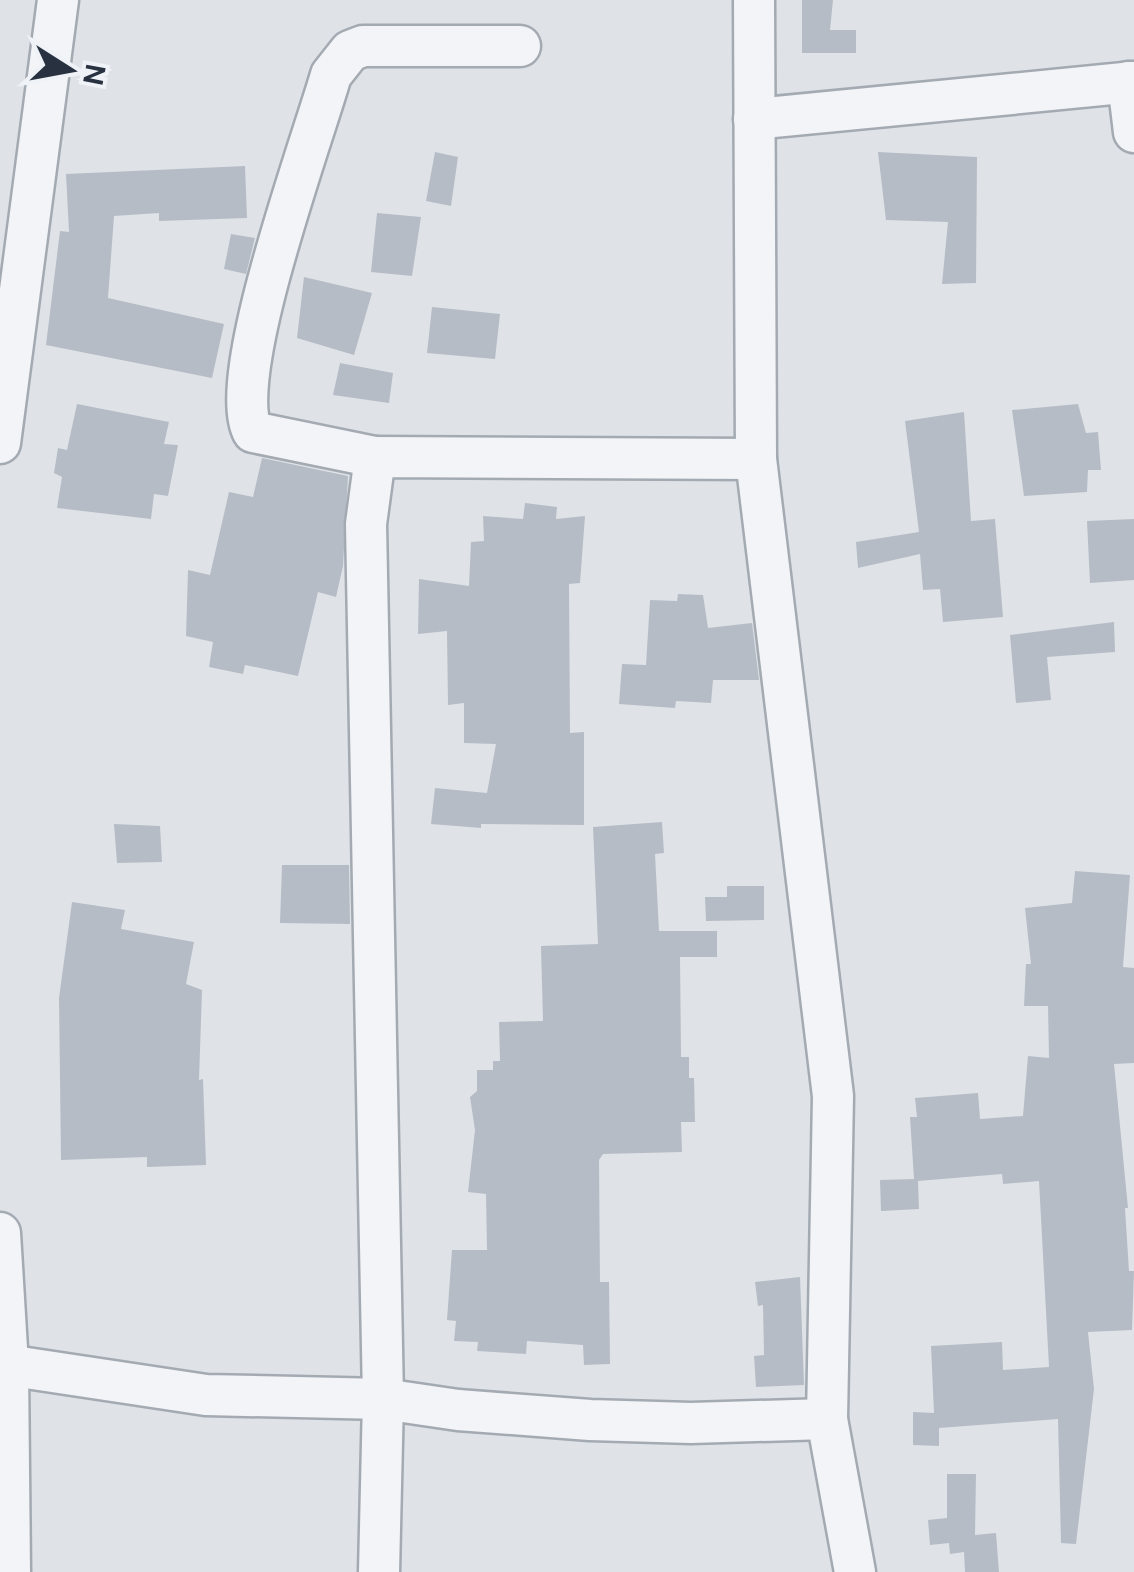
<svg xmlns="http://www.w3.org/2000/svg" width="1134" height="1572" font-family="'DM Sans',sans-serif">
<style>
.building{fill:#b6bcc5}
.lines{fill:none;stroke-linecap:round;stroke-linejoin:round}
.minor-casing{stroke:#a4aab2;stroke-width:45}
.minor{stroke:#f2f4f7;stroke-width:40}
</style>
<rect width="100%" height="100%" fill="#dfe3e8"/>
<g class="building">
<path d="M802 0H833L830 30H856V53H802Z"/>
<path d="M435 152 458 157 451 206 426 201Z"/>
<path d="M878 152 977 157 976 283 942 284 948 222 886 220Z"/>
<path d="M245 166 247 218 159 221V213L114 216 108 298 224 324 212 378 46 345 60 231 69 232 66 174Z"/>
<path d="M377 213 421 217 412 276 371 272Z"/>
<path d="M231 234 255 238 246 274 224 269Z"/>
<path d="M304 277 372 293 354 355 297 338Z"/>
<path d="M432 307 500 314 495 359 427 353Z"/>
<path d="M340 363 393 373 389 403 333 395Z"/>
<path d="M77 404 169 422 164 444 178 445 168 496 154 494 151 519 57 508 62 477 54 473 58 448 67 450Z"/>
<path d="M1078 404 1086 433 1098 432 1101 470H1088L1087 492 1024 496 1012 410Z"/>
<path d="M964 412 971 521 995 519 1003 617 943 622 940 589 923 590 920 554 858 568 856 542 919 532 905 421Z"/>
<path d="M262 458 348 476 343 566 336 597 318 592 298 676 245 665 243 674 209 667 213 642 186 636 188 570 210 575 229 492 253 497Z"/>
<path d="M525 503 557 507 556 519 585 516 580 583 569 584 570 733 584 732V825L481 824V828L431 824 435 788 487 793 496 744 464 743V703L448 705 447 631 418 634 419 579 469 586 471 542 484 541 483 516 523 519Z"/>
<path d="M1134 519V580L1090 583 1087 521Z"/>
<path d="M678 594 703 595 708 628 752 623 759 680H713L711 703 676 701 675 708 619 704 622 664 646 665 650 600 677 601Z"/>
<path d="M1114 622 1115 652 1047 657 1051 700 1016 703 1010 635Z"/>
<path d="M662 822 664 853 655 854 659 931H717V957H680L681 1057H689V1078H694L695 1122H681L682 1152 603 1154 599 1160 600 1282H609L610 1364 584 1365 583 1345 527 1341 526 1354 477 1351 478 1342 454 1341 456 1321 447 1320 452 1250H487L486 1194 468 1192 475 1130 470 1097 477 1091V1070H493V1061H500L499 1022 543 1021 541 946 598 944 593 827Z"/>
<path d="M114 824 160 826 162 862 117 863Z"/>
<path d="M282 865H349L350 924 280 923Z"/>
<path d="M1075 871 1130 875 1123 967 1134 968V1063L1114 1064 1128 1208H1125L1129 1271H1134L1132 1330 1088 1332 1094 1389 1076 1544 1061 1543 1058 1419 939 1428V1446L913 1445V1412L934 1413 931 1346 1002 1342 1003 1370 1049 1367 1039 1181 1003 1184 1002 1174 918 1181 919 1209 881 1211 880 1180 914 1179 910 1117H917L915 1098 978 1093 980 1119 1023 1116 1028 1056 1049 1058 1048 1006H1024L1026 964H1031L1025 908 1072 903Z"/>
<path d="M727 886H764V920L706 921 705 897H727Z"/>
<path d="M72 902 125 910 121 929 194 942 186 984 202 990 199 1080 203 1079 206 1165 147 1167V1157L61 1160 59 998Z"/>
<path d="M800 1277 804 1385 756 1387 754 1356 764 1355 763 1305 758 1306 755 1282Z"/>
<path d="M947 1474H976L975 1535 996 1533 999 1572H965L964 1552 950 1554 949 1543 930 1545 928 1520 947 1518Z"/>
</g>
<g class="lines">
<g class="minor-casing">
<g id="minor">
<path d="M754 0 756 459 833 1096 827 1419 855 1572"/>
<path d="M1128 82 1134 132"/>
<path d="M754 119 1134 82"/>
<path d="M0 443 58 0"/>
<path d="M375 457 253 432C224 379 312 142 331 75L350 51 363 46H520"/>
<path d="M0 1233 8 1365 10 1572"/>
<path d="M0 1364 206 1395 383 1399 458 1410 590 1420 691 1423 827 1419"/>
<path d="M379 1572 383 1399 366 524 375 457 756 459"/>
</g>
</g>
<use href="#minor" class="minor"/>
</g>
<g transform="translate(70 70) rotate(101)" stroke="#eff2f6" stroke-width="8" paint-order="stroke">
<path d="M0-8L18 38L0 25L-18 38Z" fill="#283140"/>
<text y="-15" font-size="28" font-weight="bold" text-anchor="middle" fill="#283140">N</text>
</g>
</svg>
